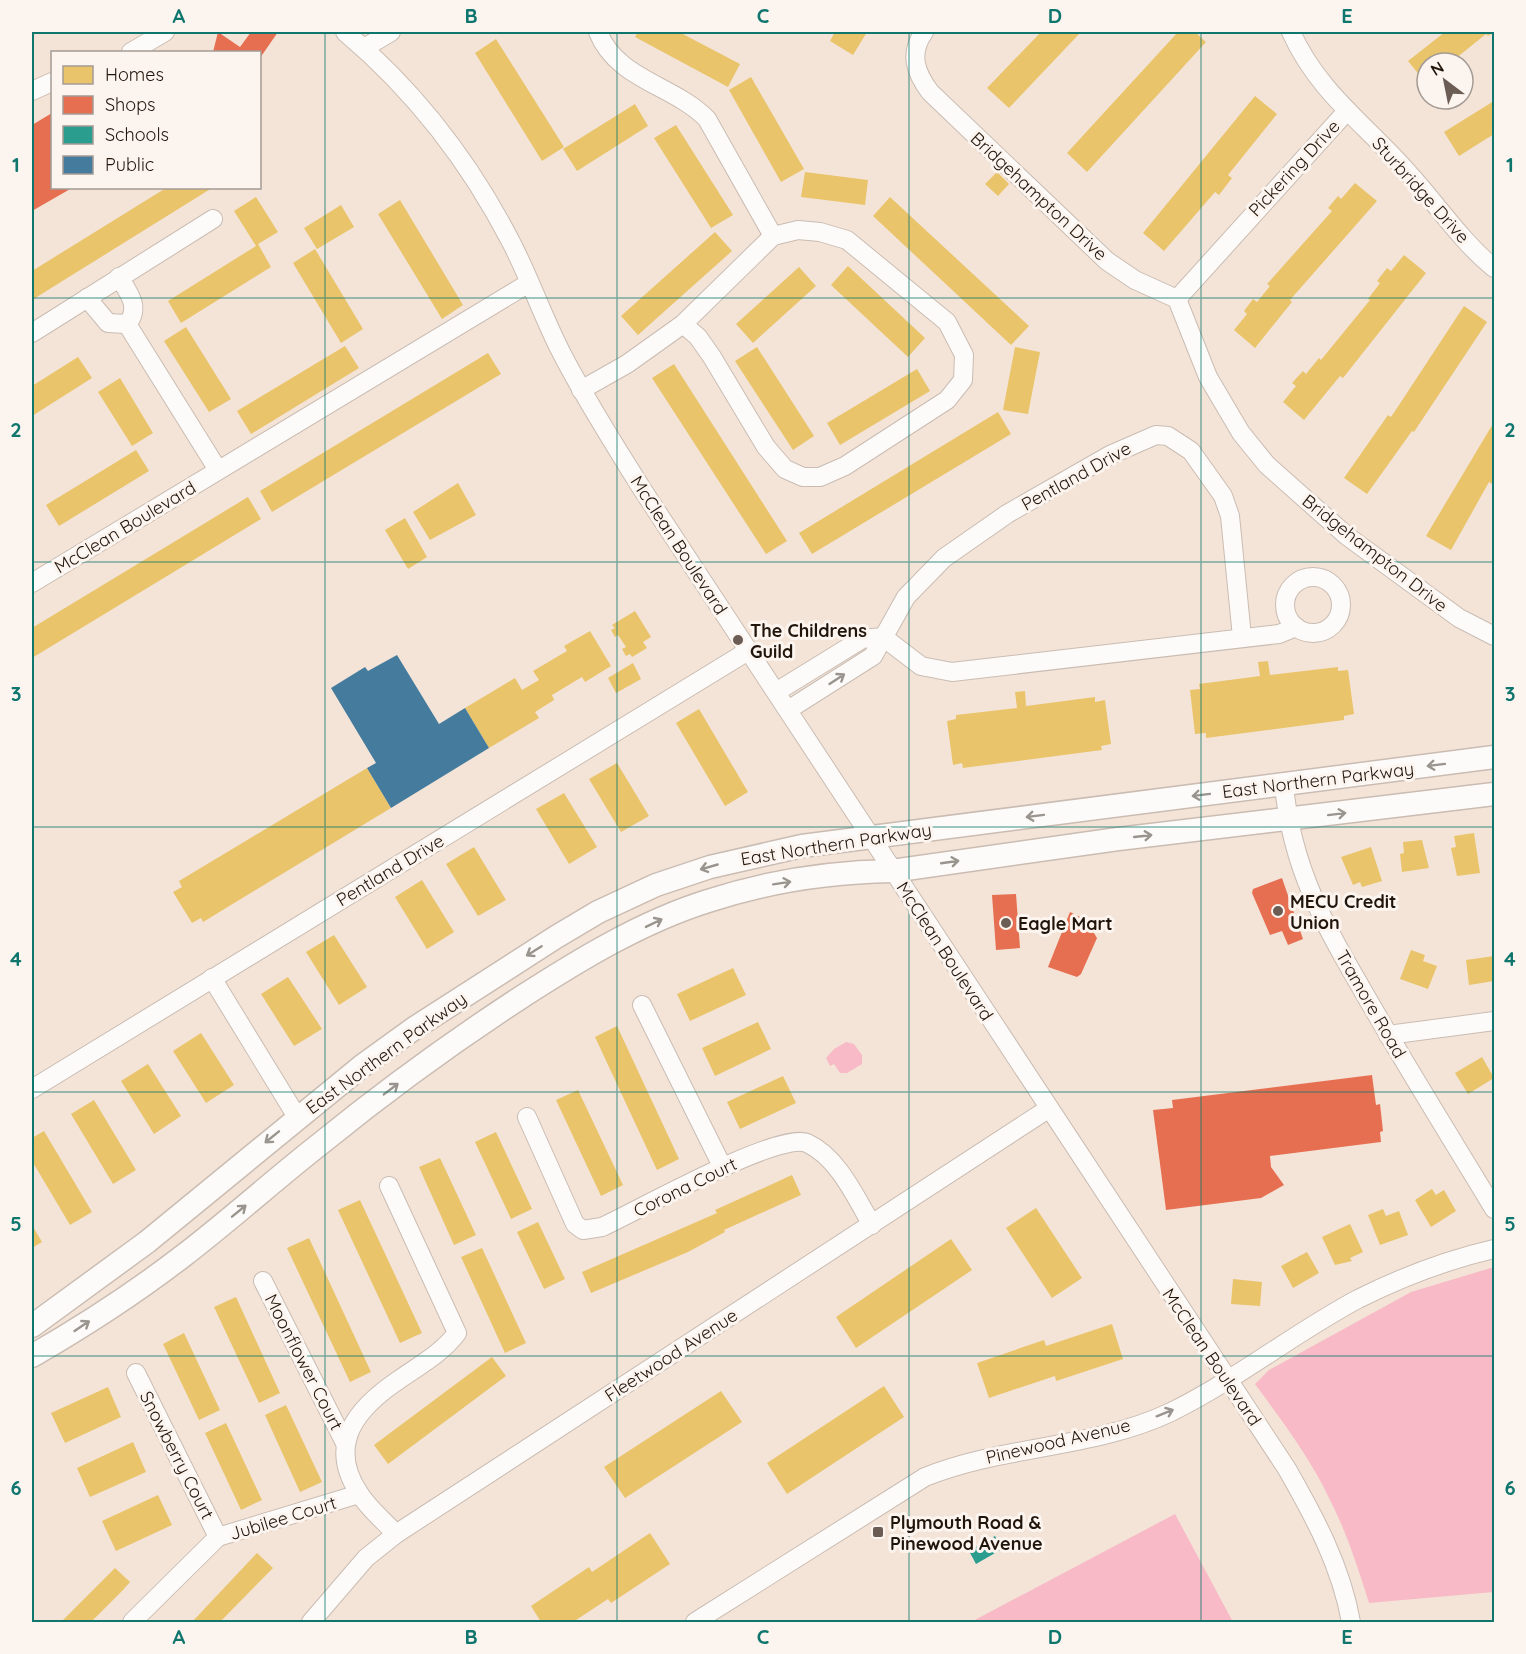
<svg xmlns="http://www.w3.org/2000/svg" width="1526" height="1654" font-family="Quicksand,sans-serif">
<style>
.green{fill:#f7bac6}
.homes{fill:#e9c46a}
.shops{fill:#e76f51}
.schools{fill:#2a9d8f}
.public{fill:#457b9d}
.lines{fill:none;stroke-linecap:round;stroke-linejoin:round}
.minor-casing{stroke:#cabcb2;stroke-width:20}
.major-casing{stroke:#cabcb2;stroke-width:25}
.minor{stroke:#fdfbf9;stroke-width:18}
.major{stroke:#fdfbf9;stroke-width:22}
.oneway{stroke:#9a948e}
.grid{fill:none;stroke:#0f766e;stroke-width:1.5;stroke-opacity:0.55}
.poi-dot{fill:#6b5d53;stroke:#fcf4ef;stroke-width:2}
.labels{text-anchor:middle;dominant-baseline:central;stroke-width:6;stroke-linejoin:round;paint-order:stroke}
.street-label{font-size:18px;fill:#21150b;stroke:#fcf4ef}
.poi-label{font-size:18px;font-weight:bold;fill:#21150b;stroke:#fcf4ef;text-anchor:start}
.neatline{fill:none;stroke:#0f766e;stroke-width:2}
.grid-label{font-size:20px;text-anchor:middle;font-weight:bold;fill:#0f766e}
</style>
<rect width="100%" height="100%" fill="#f4e4d8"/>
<g class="green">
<path d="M846 1042 854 1044 862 1055V1064L847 1073H840L834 1064 830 1066 826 1058 834 1049Z"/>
<path d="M1494 1267V1592L1369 1603C1358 1568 1347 1533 1330 1500 1311 1459 1282 1421 1255 1384L1269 1370 1411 1292Z"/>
<path d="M1175 1514 1233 1622H971Z"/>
</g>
<g class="homes">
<path d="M638 32H679L740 64 728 87 635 37Z"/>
<path d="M835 32H867L853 55 830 41Z"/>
<path d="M1041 32H1081L1009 108 987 88Z"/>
<path d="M1178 32H1195L1206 42 1087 172 1067 153Z"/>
<path d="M1445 32H1494L1488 36 1486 34 1450 63H1427L1425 82 1408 61Z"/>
<path d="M496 39 564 147 542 161 475 53Z"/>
<path d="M751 77 804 169 781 182 729 90Z"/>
<path d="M1255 96 1277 114 1228 175 1232 178 1219 195 1215 192 1164 251 1143 233Z"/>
<path d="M1494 101V134L1459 156 1444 132Z"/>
<path d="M635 104 648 126 577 171 563 149Z"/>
<path d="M676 125 733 215 711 228 654 138Z"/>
<path d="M805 172 868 180 865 205 801 197Z"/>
<path d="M997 172 1009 184 998 196 985 184Z"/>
<path d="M1355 183 1377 201 1290 300 1292 302 1255 348 1234 330 1247 314 1244 311 1253 299 1257 302 1270 286 1267 284 1332 211 1328 208 1338 196 1341 199Z"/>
<path d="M166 188H212L32 300V271Z"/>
<path d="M256 197 278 232 258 244 271 267 181 323 168 301 256 246 234 211Z"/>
<path d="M890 197 1029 326 1011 345 873 216Z"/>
<path d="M400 200 463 305 442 319 378 214Z"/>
<path d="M341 205 354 227 317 249 304 228Z"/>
<path d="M715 232 732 251 638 335 621 316Z"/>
<path d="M315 249 363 329 341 343 293 263Z"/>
<path d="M1404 255 1426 273 1343 378 1340 376 1304 420 1283 402 1296 386 1292 383 1303 371 1306 374 1319 358 1321 360 1370 300 1368 299 1380 283 1377 281 1387 268 1391 271Z"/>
<path d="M848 266 925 338 908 357 831 285Z"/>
<path d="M799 267 816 286 753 343 736 324Z"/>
<path d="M1464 306 1487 322 1414 432 1412 431 1367 494 1344 478 1388 415 1391 417 1401 402Z"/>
<path d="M186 327 231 399 209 412 164 341Z"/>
<path d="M345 346 359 368 251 434 237 411Z"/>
<path d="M757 347 814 436 793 450 735 361Z"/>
<path d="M1015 347 1040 352 1028 414 1003 410Z"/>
<path d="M488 353 501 374 272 512 260 491Z"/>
<path d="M78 357 92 378 32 416V386Z"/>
<path d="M674 364 787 541 766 554 652 378Z"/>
<path d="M917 369 930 391 840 445 827 423Z"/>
<path d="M120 378 153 433 132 446 98 392Z"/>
<path d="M998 412 1011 434 812 554 799 533Z"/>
<path d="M1494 422V479L1492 484 1489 482 1451 550 1426 536Z"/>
<path d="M136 450 149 471 59 526 46 505Z"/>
<path d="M458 483 476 515 430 540 413 512Z"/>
<path d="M248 497 261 519 32 658V628Z"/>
<path d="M405 518 427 557 408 569 385 530Z"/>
<path d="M635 611 651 637 643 642 647 648 632 657 630 654 626 656 622 649 626 647 618 635 615 637 611 630 615 628 612 625Z"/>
<path d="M590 631 611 666 585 682 582 677 552 695 554 700 535 712 539 718 489 748 465 708 515 678 522 690 539 680 533 671 567 651 564 646Z"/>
<path d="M1268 661 1270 675 1338 667V671L1348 670 1354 714 1344 716V720L1206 738V733L1195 734 1190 690 1200 689 1199 684 1260 676 1258 662Z"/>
<path d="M633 663 641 679 616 693 608 678Z"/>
<path d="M1025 691 1026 706 1095 697V702L1105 700 1111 744 1101 746 1102 750 963 768 962 763 953 765 947 721 956 719V715L1017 708 1015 692Z"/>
<path d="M699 709 748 792 725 806 676 723Z"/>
<path d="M617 763 649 816 621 832 589 779Z"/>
<path d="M367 768 391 808 203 922 201 918 192 923 173 892 182 887 179 881Z"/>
<path d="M564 793 597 847 569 864 536 809Z"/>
<path d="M1474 833 1480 873 1457 876 1451 848 1456 847 1454 836Z"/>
<path d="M1422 840 1429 868 1402 872 1400 854 1404 853 1403 842Z"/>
<path d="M474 847 506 900 478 916 446 864Z"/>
<path d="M1371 847 1382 881 1362 887 1360 882 1353 885 1341 857Z"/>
<path d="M422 880 454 932 427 949 395 897Z"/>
<path d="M334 935 367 987 339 1005 306 952Z"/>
<path d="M1411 950 1425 955 1423 961 1437 966 1428 989 1400 979Z"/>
<path d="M1494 956V981L1469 985 1466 960Z"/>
<path d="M733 968 746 995 690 1021 677 994Z"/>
<path d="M288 977 322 1029 294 1046 261 994Z"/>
<path d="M758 1022 771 1049 715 1076 702 1048Z"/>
<path d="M617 1026 679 1159 657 1170 595 1037Z"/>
<path d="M201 1033 234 1085 206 1103 173 1051Z"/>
<path d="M1482 1057 1494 1078 1468 1094 1455 1073Z"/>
<path d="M148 1064 181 1116 154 1134 121 1081Z"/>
<path d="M783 1076 796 1103 740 1129 727 1102Z"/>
<path d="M578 1090 623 1185 601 1196 556 1100Z"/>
<path d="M94 1100 136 1170 113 1184 71 1114Z"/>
<path d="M44 1131 92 1212 70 1225 32 1161V1138Z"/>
<path d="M496 1132 532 1209 511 1219 475 1142Z"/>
<path d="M440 1158 476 1235 454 1245 419 1167Z"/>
<path d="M792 1175 801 1195 724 1230 725 1232 688 1252 591 1293 582 1272 717 1213 715 1210Z"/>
<path d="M1432 1189 1436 1195 1444 1190 1456 1211 1431 1227 1415 1200Z"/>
<path d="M360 1200 422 1333 400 1343 338 1210Z"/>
<path d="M1036 1208 1082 1278 1052 1298 1006 1228Z"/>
<path d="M1383 1209 1386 1216 1399 1211 1408 1235 1380 1245 1368 1215Z"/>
<path d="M538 1222 565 1279 544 1289 517 1232Z"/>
<path d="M1350 1224 1363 1252 1350 1258 1352 1261 1335 1265 1322 1237Z"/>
<path d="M32 1225 42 1242 32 1248Z"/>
<path d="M309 1238 371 1372 350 1382 287 1248Z"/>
<path d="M951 1239 972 1270 856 1348 836 1317Z"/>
<path d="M482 1248 526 1343 505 1353 461 1257Z"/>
<path d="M1307 1252 1319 1273 1293 1288 1281 1266Z"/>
<path d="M1233 1279 1262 1282 1260 1306 1231 1304Z"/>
<path d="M236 1297 280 1393 259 1403 214 1307Z"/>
<path d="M1112 1324 1123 1359 1056 1381 1055 1376 989 1398 977 1363 1044 1340 1046 1346Z"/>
<path d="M184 1333 220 1410 199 1420 163 1344Z"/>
<path d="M492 1357 506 1376 388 1464 374 1445Z"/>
<path d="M884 1386 904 1417 787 1494 767 1463Z"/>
<path d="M108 1387 121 1417 65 1443 51 1413Z"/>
<path d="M721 1391 742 1422 625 1498 604 1467Z"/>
<path d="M286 1405 322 1482 300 1492 265 1415Z"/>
<path d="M226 1423 262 1500 241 1510 205 1433Z"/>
<path d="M133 1442 146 1472 90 1497 77 1468Z"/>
<path d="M158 1495 172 1525 116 1551 102 1521Z"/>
<path d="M650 1533 670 1564 611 1603 608 1599 573 1622H541L531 1606 589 1567 592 1572Z"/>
<path d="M257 1553 273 1568 220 1622H192Z"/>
<path d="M115 1568 130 1582 123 1590 91 1622H61Z"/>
</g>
<g class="shops">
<path d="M218 32 240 47 251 32H278L260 58V52H213Z"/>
<path d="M52 113V188H72L32 211V125Z"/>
<path d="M1282 878 1303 939 1288 945 1282 931 1270 935 1252 893 1253 889Z"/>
<path d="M1016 894 1020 948 996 950 992 895Z"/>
<path d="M1070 912 1086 920 1097 938 1081 974 1077 977 1048 967Z"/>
<path d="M1372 1075 1376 1105 1380 1104 1383 1131 1380 1132 1381 1142 1270 1156 1271 1167 1284 1185 1261 1198 1166 1210 1153 1110 1173 1108 1172 1100Z"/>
</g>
<path class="schools" d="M995 1536 1002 1549 976 1564 969 1551Z"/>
<path class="public" d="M397 655 439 724 465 708 489 748 391 808 367 768 376 763 331 688 365 667 368 671Z"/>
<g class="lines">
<g class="minor-casing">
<g id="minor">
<path d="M345 32C415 91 470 162 512 244 530 279 543 317 561 352 585 399 614 444 642 489L1287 1469C1315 1518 1341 1566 1351 1622"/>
<path d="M598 32C617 80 674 85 707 119L773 236"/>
<path d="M924 32C909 53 915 72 930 92L1107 261 1135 280 1177 299 1208 377 1241 433 1267 465 1347 536 1459 618 1494 636"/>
<path d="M1291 32C1319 94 1368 126 1411 176 1439 207 1462 242 1494 268"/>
<path d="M364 48 391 32"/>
<path d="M131 52 165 32"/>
<path d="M32 91 52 82"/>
<path d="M119 277C129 293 141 308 127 324L218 470"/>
<path d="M87 298 108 323 127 324"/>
<path d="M1177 299 1347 111"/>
<path d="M32 333 213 219"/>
<path d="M581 390 627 364 683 324 773 236 798 230 820 232 847 240 947 322 964 355 963 380 947 400 845 466 820 477H803L785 469 766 447 712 357 698 337 683 324"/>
<circle cx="1313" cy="605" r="28"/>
<path d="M32 583 529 283"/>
<path d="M776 692 862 639 883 637 921 666 952 672 1279 634 1296 627"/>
<path d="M788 710 873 656 906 597 944 558 1007 514 1110 455 1156 435 1168 436 1191 451 1223 496 1230 516 1242 637"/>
<path d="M1284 785C1292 874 1330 934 1374 1010 1413 1077 1454 1143 1494 1209"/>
<path d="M212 978 297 1117"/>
<path d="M642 1005 723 1168"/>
<path d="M1388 1035 1494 1021"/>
<path d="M32 1089 748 651"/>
<path d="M527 1117 575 1224 583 1230 602 1227C637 1211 779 1131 807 1143 838 1157 856 1198 872 1225"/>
<path d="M389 1186 457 1333C442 1353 420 1365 400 1379 358 1407 326 1443 359 1493 368 1508 384 1521 396 1534"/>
<path d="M263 1281 345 1443"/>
<path d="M136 1373 218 1537"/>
<path d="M132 1622 218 1537 359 1494"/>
<path d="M311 1622 366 1558 396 1534 1048 1109"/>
<path d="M695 1622 925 1477C1004 1445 1093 1449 1171 1412 1236 1380 1294 1333 1358 1299 1402 1277 1446 1260 1494 1249"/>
</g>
</g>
<g class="major-casing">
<g id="major">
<path d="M32 1326 147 1242 362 1066 416 1027 556 937 598 912 656 885 710 867 802 846 1494 757"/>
<path d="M32 1356C84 1326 135 1293 183 1256 230 1220 274 1180 320 1144 384 1092 451 1043 520 998 579 960 641 922 708 901 766 882 831 872 892 871L1118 839 1494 794"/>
</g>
</g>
<use href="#minor" class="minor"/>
<use href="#major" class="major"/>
</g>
<defs><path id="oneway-shaft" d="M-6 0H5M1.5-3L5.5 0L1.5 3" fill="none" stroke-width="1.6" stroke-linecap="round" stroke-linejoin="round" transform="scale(1.5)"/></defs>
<g class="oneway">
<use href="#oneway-shaft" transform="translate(837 679) rotate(-33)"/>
<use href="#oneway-shaft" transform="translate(1436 765) rotate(173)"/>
<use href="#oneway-shaft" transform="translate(1201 795) rotate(173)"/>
<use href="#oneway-shaft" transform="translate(1337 814) rotate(-7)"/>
<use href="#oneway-shaft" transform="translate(1035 816) rotate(173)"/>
<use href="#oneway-shaft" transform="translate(1143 836) rotate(-6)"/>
<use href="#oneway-shaft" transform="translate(950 862) rotate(-8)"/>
<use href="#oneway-shaft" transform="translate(709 867) rotate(164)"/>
<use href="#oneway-shaft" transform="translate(782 883) rotate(-9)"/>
<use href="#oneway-shaft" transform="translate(654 923) rotate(-26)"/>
<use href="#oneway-shaft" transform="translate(534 951) rotate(148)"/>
<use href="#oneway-shaft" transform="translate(391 1089) rotate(-37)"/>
<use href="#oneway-shaft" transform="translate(272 1137) rotate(141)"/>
<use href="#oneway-shaft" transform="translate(239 1211) rotate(-39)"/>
<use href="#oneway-shaft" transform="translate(82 1326) rotate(-34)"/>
<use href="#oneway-shaft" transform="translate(1165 1413) rotate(-22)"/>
</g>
<path class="grid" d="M325 32V1622M617 32V1622M909 32V1622M1201 32V1622M32 298H1494M32 562H1494M32 827H1494M32 1092H1494M32 1356H1494"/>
<g class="poi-dot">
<circle cx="738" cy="640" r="6"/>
<circle cx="1278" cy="911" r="6"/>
<circle cx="1006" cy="923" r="6"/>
<rect x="872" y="1526" width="12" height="12" rx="3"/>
</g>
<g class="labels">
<g class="street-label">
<text transform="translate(1294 168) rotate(-47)">Pickering Drive</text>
<text transform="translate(1421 190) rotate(48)">Sturbridge Drive</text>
<text transform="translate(1039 196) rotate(43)">Bridgehampton Drive</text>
<text transform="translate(1076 476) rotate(-29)">Pentland Drive</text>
<text transform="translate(125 527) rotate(-31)">McClean Boulevard</text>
<text transform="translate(679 545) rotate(57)">McClean Boulevard</text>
<text transform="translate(1375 553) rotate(38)">Bridgehampton Drive</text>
<text transform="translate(1318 780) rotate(-7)">East Northern Parkway</text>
<text transform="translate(836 844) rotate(-9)">East Northern Parkway</text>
<text transform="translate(390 870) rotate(-31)">Pentland Drive</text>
<text transform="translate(945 951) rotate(57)">McClean Boulevard</text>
<text transform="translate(1371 1004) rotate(60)">Tramore Road</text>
<text transform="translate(386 1053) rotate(-36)">East Northern Parkway</text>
<text transform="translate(685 1187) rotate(-26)">Corona Court</text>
<text transform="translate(671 1355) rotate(-33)">Fleetwood Avenue</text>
<text transform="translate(1212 1357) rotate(56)">McClean Boulevard</text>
<text transform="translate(304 1362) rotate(63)">Moonflower Court</text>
<text transform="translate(1058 1441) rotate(-13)">Pinewood Avenue</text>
<text transform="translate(177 1455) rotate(63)">Snowberry Court</text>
<text transform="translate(283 1518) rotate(-17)">Jubilee Court</text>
</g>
<g class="poi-label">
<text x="750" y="630">The Childrens<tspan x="750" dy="21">Guild</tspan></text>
<text x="1290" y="901">MECU Credit<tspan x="1290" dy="21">Union</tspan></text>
<text x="1018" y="923">Eagle Mart</text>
<text x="890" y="1522">Plymouth Road &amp;<tspan x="890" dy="21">Pinewood Avenue</tspan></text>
</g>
</g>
<rect width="1526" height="1654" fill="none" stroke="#fcf4ef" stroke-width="66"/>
<rect x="51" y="51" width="210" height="138" fill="#fcf4ef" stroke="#a49b94" stroke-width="1.5"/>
<rect x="63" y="66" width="30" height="18" fill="#e9c46a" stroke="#a49b94" stroke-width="1.5"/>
<text x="105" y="81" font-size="18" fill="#21150b">Homes</text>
<rect x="63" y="96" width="30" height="18" fill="#e76f51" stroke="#a49b94" stroke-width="1.5"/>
<text x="105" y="111" font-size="18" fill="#21150b">Shops</text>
<rect x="63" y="126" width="30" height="18" fill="#2a9d8f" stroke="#a49b94" stroke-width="1.5"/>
<text x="105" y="141" font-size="18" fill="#21150b">Schools</text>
<rect x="63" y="156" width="30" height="18" fill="#457b9d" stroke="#a49b94" stroke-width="1.5"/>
<text x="105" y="171" font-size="18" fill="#21150b">Public</text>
<g transform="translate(1445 81) rotate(328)"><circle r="28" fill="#fcf4ef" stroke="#a49b94" stroke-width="1.5"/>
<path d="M0-4.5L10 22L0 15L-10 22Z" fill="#6b5d53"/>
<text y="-9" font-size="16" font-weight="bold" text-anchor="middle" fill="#21150b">N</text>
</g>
<rect x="33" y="33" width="1460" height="1588" class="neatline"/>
<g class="grid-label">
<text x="179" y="23">A</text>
<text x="471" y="23">B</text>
<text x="763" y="23">C</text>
<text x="1055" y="23">D</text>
<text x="1347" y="23">E</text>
<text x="16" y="172">1</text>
<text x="1510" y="172">1</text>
<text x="16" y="437">2</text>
<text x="1510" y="437">2</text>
<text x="16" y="701">3</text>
<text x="1510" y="701">3</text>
<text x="16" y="966">4</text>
<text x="1510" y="966">4</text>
<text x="16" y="1231">5</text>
<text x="1510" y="1231">5</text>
<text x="16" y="1495">6</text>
<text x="1510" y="1495">6</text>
<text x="179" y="1644">A</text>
<text x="471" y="1644">B</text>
<text x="763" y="1644">C</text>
<text x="1055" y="1644">D</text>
<text x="1347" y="1644">E</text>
</g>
</svg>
